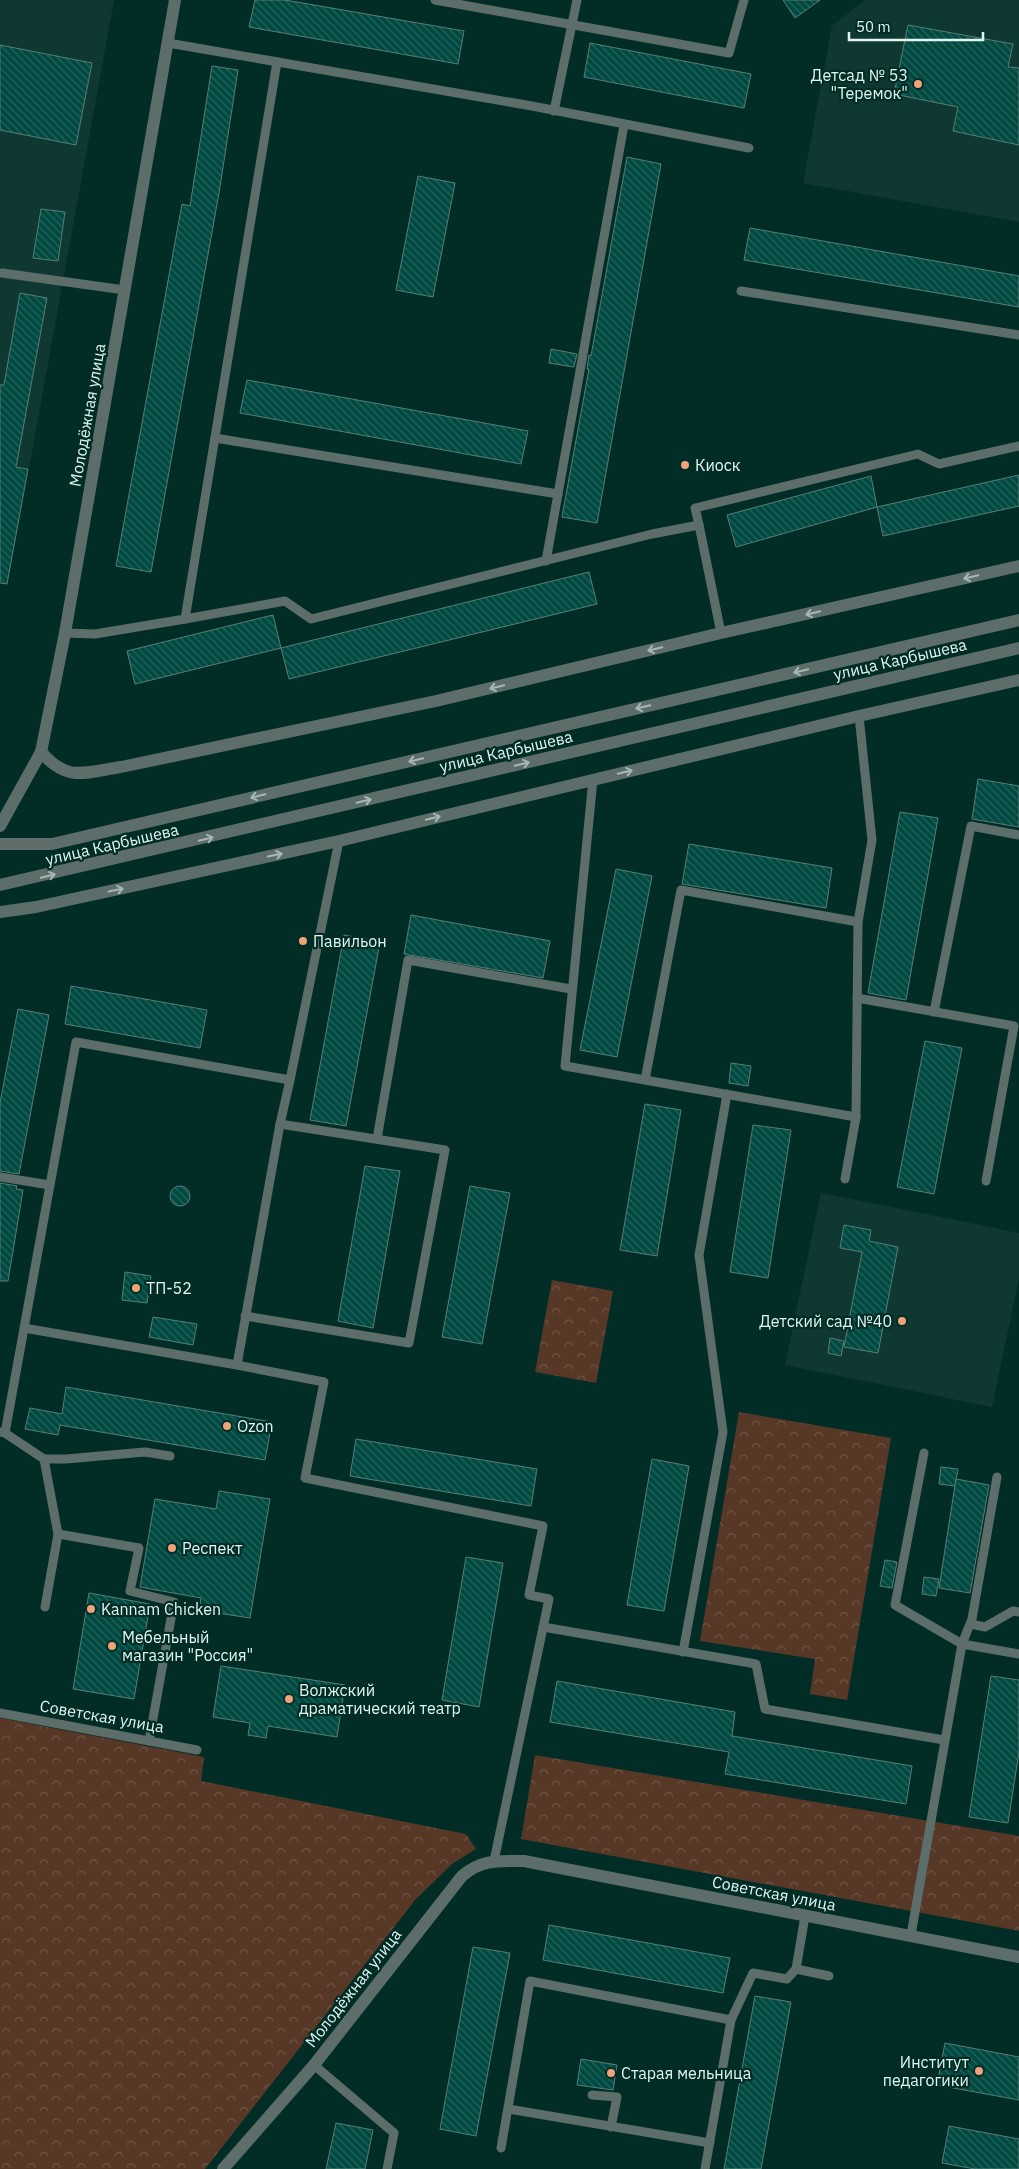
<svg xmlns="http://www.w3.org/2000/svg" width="1019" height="2169" font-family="'IBM Plex Sans',sans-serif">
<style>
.built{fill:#103832}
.park{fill:url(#park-crowns)}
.building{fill:url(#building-back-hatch);stroke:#577e77}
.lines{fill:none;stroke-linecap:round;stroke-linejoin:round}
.service{stroke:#5d6d6a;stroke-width:9}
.minor{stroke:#5d6d6a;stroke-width:12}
.tertiary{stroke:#5d6d6a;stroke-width:12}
.oneway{stroke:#a6b8b4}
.poi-dot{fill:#f0a279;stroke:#022d27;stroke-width:2}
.labels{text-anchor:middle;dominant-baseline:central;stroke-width:4.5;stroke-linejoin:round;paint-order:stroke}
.poi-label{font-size:16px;fill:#e1f6f1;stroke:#022d27;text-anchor:start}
.street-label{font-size:16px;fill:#e1f6f1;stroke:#022d27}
</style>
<defs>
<pattern id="park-crowns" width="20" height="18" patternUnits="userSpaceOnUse" patternTransform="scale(1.25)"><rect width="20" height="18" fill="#573827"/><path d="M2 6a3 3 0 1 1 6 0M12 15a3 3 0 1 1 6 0" fill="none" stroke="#6f5547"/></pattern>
<pattern id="building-back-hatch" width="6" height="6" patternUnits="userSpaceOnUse" patternTransform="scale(1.25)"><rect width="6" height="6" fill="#004941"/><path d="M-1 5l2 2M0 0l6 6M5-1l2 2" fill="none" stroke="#25645d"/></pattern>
</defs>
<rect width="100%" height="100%" fill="#022d27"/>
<g class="built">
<path d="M0 0H114L29 468 0 463Z"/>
<path d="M865 0H1019V222L803 183 832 26Z"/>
<path d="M821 1193 1019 1233V1278L992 1407 785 1365Z"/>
</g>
<g class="park">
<path d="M552 1280 613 1291 596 1383 535 1372Z"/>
<path d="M739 1412 891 1438 847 1700 810 1694 815 1659 700 1641Z"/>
<path d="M0 1718 204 1757 201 1781 466 1834 476 1849 452 1864 416 1899 205 2169H0Z"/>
<path d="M535 1755 1019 1836V1931L521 1839Z"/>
</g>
<g class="building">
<path d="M255 0H285L464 31 458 64 249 27Z"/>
<path d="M783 0H820L795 18Z"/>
<path d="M908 25 1013 44 1008 67 1019 68V145L953 131 958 107 894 94Z"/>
<path d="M590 43 751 74 744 108 584 77Z"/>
<path d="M0 45 92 63 76 145 0 130Z"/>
<path d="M212 66 238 70 219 193 151 572 116 566 182 204 190 206Z"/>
<path d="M627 157 661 164 597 523 562 517 589 369H587L589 355 591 356Z"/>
<path d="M418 176 455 183 433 297 396 290Z"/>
<path d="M41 209 65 212 58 261 33 258Z"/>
<path d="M750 228 1019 276V307L744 260Z"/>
<path d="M20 293 47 298 16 467 28 469 7 584 0 583V385H4Z"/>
<path d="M551 349 577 354 574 367 549 363Z"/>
<path d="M247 380 528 431 521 464 240 413Z"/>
<path d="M1019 475V506L883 536 877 507Z"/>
<path d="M871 476 877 507 736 547 727 515Z"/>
<path d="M589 572 597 604 289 679 281 648Z"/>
<path d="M273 615 281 648 135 684 127 651Z"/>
<path d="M978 779 1019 786V827L972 819Z"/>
<path d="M900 812 938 818 906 1000 868 993Z"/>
<path d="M689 844 832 868 826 908 682 884Z"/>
<path d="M616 869 652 876 617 1057 580 1050Z"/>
<path d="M411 915 550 941 543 978 404 954Z"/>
<path d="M344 935 380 942 346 1126 310 1120Z"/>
<path d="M71 986 207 1010 200 1048 65 1024Z"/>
<path d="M18 1009 49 1015 19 1174 0 1171V1103Z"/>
<path d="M925 1041 962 1048 934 1194 897 1187Z"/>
<path d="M731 1063 751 1066 748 1086 729 1083Z"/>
<path d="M645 1104 681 1110 657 1256 620 1250Z"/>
<path d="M753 1125 791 1130 768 1278 730 1272Z"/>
<path d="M365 1166 400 1171 373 1328 338 1321Z"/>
<path d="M0 1183 17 1186 16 1189 23 1190 8 1281H0Z"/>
<circle cx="180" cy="1196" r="10"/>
<path d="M470 1186 510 1193 482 1344 442 1337Z"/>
<path d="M844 1225 871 1230 869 1241 898 1247 878 1353 844 1347 862 1252 840 1248Z"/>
<path d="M125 1272 151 1276 147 1303 122 1300Z"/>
<path d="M153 1317 197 1324 193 1345 149 1337Z"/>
<path d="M830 1338 844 1341 841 1356 828 1353Z"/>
<path d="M66 1387 272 1422 265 1460 60 1425 58 1435 25 1429 30 1408 62 1414Z"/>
<path d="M356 1439 537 1469 531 1506 350 1476Z"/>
<path d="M652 1459 689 1466 664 1611 627 1605Z"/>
<path d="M941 1467 958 1469 955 1486 939 1484Z"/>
<path d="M956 1479 989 1485 970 1593 939 1588Z"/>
<path d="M219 1491 270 1499 250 1618 199 1610 201 1598 140 1587 155 1499 216 1509Z"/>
<path d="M466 1557 503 1563 479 1707 442 1700Z"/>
<path d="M885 1560 897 1562 892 1588 880 1586Z"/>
<path d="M924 1577 939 1579 936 1596 922 1594Z"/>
<path d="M89 1593 150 1604 134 1699 73 1689Z"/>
<path d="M221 1666 345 1685 337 1737 268 1726 266 1738 248 1735 250 1723 213 1717Z"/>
<path d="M991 1676 1019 1680V1752L1008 1823 969 1817Z"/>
<path d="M557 1681 735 1712 732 1736 912 1766 906 1804 725 1774 729 1752 550 1722Z"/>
<path d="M549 1925 730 1958 723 1993 543 1960Z"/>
<path d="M473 1947 510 1953 476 2136 440 2129Z"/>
<path d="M755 1996 791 2002 761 2169H724Z"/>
<path d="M945 2043 1019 2057V2100L937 2085Z"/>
<path d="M581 2059 617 2065 613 2090 577 2085Z"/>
<path d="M336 2123 373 2130 365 2169H326Z"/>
<path d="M949 2126 1019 2139V2169H975L942 2163Z"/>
</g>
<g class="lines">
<g class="service">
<path d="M435 0 729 53 744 0"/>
<path d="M168 43 532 106 749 148"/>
<path d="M554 111 577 0"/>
<path d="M2 273 125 290"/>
<path d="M741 291 1019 335"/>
<path d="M215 438 558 494 546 561"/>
<path d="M558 494 624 125"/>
<path d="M699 525 695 508 918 454 939 464 1019 446"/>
<path d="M185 619 285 601 311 619 652 534 699 525 721 633"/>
<path d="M65 633 95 634 185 619 277 62"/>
<path d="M593 779 565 1066 856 1117"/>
<path d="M857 998 1014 1026 986 1181"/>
<path d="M934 1012 971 826 1019 835"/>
<path d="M290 1080 339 841"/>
<path d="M645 1080 681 890 858 922"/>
<path d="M377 1139 408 960 571 989"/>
<path d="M0 1177 50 1185"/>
<path d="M845 1179 856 1117 858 922 872 840 859 716"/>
<path d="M245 1316 409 1343 445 1150 280 1124"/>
<path d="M24 1328 237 1365 324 1382 305 1478 543 1526 529 1595 549 1599 494 1861"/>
<path d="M0 1432 5 1433 76 1042 290 1080 280 1124 237 1365"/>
<path d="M5 1433 44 1459 58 1534 45 1607"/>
<path d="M924 1453 895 1605 962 1644 972 1619 997 1477"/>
<path d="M44 1459H66L145 1452 170 1456"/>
<path d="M58 1534 139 1548 130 1591 174 1602 149 1741"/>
<path d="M971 1624 985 1627 1013 1611 1019 1612"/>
<path d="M543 1627 756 1664 765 1709 944 1740"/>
<path d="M683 1652 723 1432 699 1255 727 1094"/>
<path d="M0 1713 197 1750"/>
<path d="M911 1935 962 1644 1019 1654"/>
<path d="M796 1969 829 1976"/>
<path d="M314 2065 394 2133 387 2169"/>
<path d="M592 2095 617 2097 611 2127"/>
<path d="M508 2109 710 2143"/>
<path d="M501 2148 530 1981 731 2020"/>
<path d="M705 2169 731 2020 753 1973 787 1979 796 1969 805 1916"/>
</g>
<g class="minor">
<path d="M41 752C68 783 85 772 121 767L436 701 721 633 1019 566"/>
<path d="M0 826 41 752 65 633 175 0"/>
<path d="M0 912 36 907 339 841 859 716 1019 680"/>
<path d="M223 2169 314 2065 462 1876C482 1859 499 1861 524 1861L1019 1957"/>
</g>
<g class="tertiary">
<path d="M0 844H52L1019 620"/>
<path d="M0 885 1019 648"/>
</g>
</g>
<defs><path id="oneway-shaft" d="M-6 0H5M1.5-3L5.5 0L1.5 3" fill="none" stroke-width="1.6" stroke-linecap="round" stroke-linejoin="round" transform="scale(1.25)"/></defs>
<g class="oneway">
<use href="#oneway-shaft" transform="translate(971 577) rotate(167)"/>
<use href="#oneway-shaft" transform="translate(813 613) rotate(167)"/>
<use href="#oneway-shaft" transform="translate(655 649) rotate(166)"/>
<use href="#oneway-shaft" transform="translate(801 671) rotate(167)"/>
<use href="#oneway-shaft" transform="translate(497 687) rotate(167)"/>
<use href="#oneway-shaft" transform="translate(643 707) rotate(167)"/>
<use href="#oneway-shaft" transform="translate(416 760) rotate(167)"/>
<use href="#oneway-shaft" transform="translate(522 764) rotate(-13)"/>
<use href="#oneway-shaft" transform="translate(625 772) rotate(-13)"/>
<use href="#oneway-shaft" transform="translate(258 796) rotate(167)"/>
<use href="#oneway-shaft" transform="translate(364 801) rotate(-13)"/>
<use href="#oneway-shaft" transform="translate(433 818) rotate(-14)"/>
<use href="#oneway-shaft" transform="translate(206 839) rotate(-13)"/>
<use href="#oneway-shaft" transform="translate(275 855) rotate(-12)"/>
<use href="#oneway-shaft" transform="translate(48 876) rotate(-13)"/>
<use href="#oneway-shaft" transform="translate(116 890) rotate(-12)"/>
</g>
<g class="poi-dot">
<circle cx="918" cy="84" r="5"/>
<circle cx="685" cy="465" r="5"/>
<circle cx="303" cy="941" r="5"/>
<circle cx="136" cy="1288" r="5"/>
<circle cx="902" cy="1321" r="5"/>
<circle cx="227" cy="1426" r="5"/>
<circle cx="172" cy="1548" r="5"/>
<circle cx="91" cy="1609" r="5"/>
<circle cx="112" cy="1646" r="5"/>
<circle cx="289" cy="1699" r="5"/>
<circle cx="979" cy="2071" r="5"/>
<circle cx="611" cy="2073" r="5"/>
</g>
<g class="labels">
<g class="poi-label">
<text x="908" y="75" text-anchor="end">Детсад № 53<tspan x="908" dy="18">"Теремок"</tspan></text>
<text x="695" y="465">Киоск</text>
<text x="313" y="941">Павильон</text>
<text x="146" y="1288">ТП-52</text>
<text x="892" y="1321" text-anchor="end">Детский сад №40</text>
<text x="237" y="1426">Ozon</text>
<text x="182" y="1548">Респект</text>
<text x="101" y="1609">Kannam Chicken</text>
<text x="122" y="1637">Мебельный<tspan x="122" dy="18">магазин "Россия"</tspan></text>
<text x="299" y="1690">Волжский<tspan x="299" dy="18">драматический театр</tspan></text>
<text x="969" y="2062" text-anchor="end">Институт<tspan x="969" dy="18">педагогики</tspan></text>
<text x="621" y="2073">Старая мельница</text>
</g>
<g class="street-label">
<text transform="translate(87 415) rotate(-80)">Молодёжная улица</text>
<text transform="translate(900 659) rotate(-13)">улица Карбышева</text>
<text transform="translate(506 751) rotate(-13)">улица Карбышева</text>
<text transform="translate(112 844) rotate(-13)">улица Карбышева</text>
<text transform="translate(102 1716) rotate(10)">Советская улица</text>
<text transform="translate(774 1893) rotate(11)">Советская улица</text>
<text transform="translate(353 1988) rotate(-52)">Молодёжная улица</text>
</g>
</g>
<path d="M849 32v8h134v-8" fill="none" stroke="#e1f6f1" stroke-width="2.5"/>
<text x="856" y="32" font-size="15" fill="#e1f6f1" stroke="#022d27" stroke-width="4" paint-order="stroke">50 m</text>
</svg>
